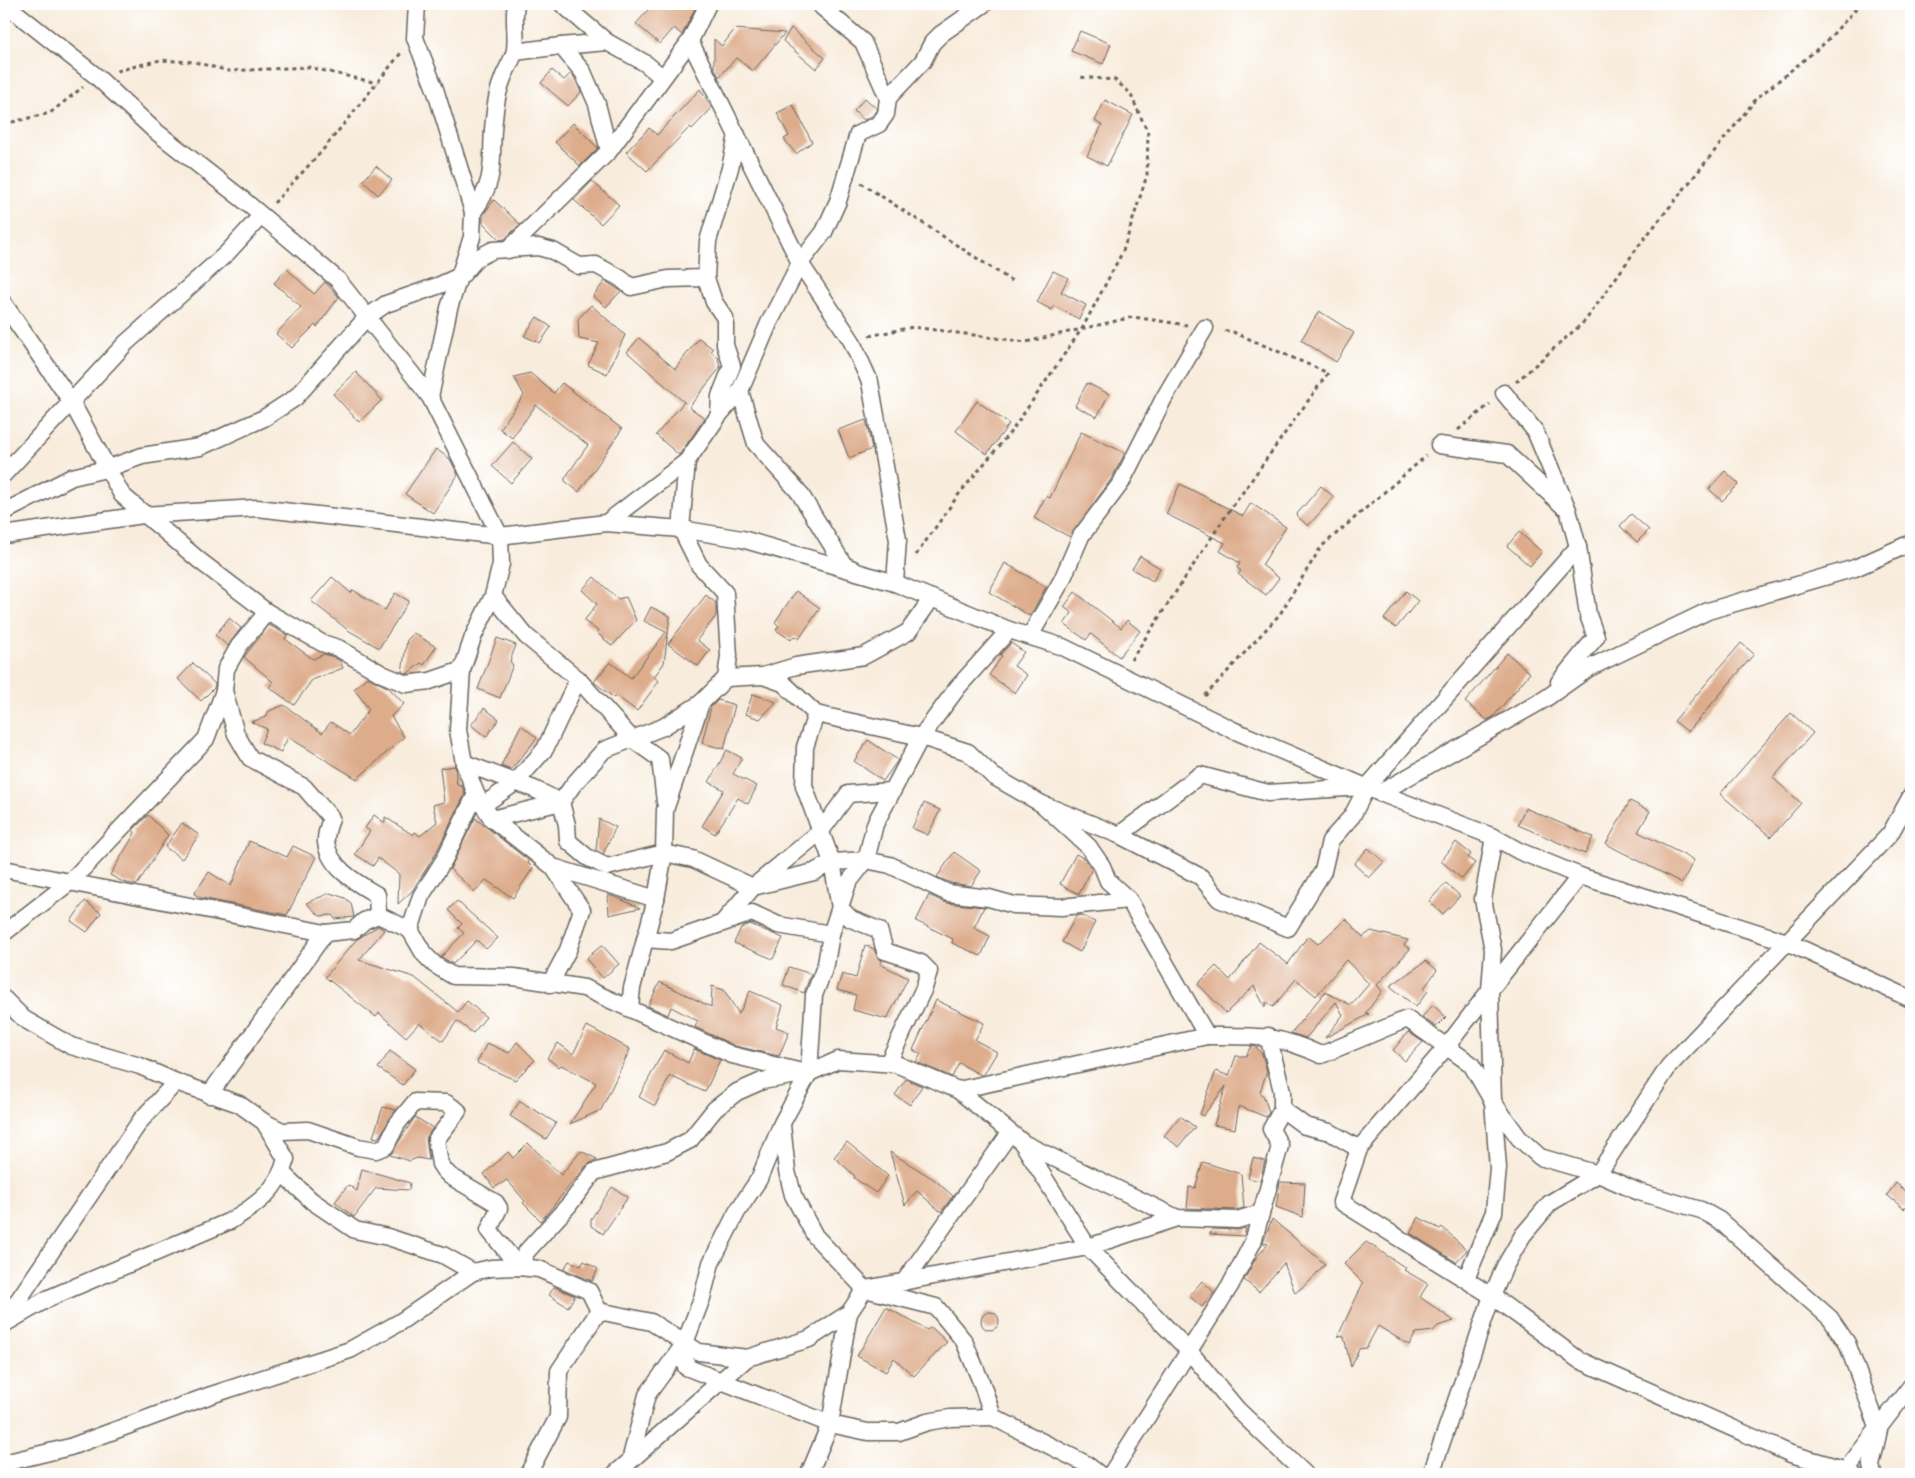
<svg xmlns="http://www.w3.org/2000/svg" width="1915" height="1478" font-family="Sriracha,sans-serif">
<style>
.building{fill:#ddac8b}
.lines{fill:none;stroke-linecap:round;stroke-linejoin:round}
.street-casing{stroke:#69655f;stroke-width:19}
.path{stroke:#69655f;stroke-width:3;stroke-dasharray:4 4;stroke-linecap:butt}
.street{stroke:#fff;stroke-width:16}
</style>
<rect width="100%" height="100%" fill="#fff"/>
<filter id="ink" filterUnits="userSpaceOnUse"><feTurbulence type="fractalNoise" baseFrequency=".02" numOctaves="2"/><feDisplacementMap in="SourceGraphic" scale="10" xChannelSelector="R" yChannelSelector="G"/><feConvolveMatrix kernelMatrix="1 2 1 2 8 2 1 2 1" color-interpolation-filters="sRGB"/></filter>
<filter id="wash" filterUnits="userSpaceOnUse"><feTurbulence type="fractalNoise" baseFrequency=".0096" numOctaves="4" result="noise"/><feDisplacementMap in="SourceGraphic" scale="20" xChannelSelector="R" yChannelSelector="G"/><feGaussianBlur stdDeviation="1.12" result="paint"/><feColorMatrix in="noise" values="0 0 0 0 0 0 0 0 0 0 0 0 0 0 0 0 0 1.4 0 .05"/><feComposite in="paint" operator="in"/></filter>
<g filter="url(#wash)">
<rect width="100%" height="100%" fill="#f8ecdc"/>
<g id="blocks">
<g class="building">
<path d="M653 4H697L682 35 674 28 660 44 636 24Z"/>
<path d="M791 28 825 58 816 69 783 41Z"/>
<path d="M735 29 785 33 753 71 736 58 719 77 714 67V39L722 46Z"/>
<path d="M1080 31 1111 44 1103 64 1071 51Z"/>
<path d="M552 70 564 80 571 73 574 77 581 92 568 106 541 83Z"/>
<path d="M700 89 712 108 692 129 690 127 647 171 626 152 649 128 657 135Z"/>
<path d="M865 98 877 109 872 116 864 120 854 111Z"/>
<path d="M1105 100 1133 115 1107 166 1087 156 1102 125 1095 121Z"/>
<path d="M793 105 812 142 796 154 784 139 789 136 777 113Z"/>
<path d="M573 123 598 148 580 166 555 142Z"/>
<path d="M376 166 392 180 378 195 363 181Z"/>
<path d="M592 181 619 205 601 224 574 200Z"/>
<path d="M494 200 520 224 505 239 500 240 483 223V215Z"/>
<path d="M287 269 314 294 325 282 339 297 317 327 315 325 292 348 276 334 301 307 274 283Z"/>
<path d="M1053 271 1068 278 1061 292 1086 305 1079 319 1054 306 1052 310 1037 302Z"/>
<path d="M605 281 621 291 606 307 593 296Z"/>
<path d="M591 305 625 335 607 374 588 365 599 343 579 339 578 319Z"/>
<path d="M1319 311 1354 333 1336 362 1301 340Z"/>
<path d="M537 317 551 327 540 343 524 336Z"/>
<path d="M639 338 675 369 699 338 713 349 711 352 718 357 720 368 689 407 705 418 679 455 656 435 684 402 685 403 627 352Z"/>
<path d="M356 372 382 400 359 422 333 394Z"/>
<path d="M530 373 554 393 562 383 622 429 579 492 565 481V478L588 445 536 405 512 438 500 429 524 395 514 377Z"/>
<path d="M1087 383 1109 394 1097 417 1075 406Z"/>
<path d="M977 401 1009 424 987 454 956 431Z"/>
<path d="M866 420 872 449 849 458 838 430Z"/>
<path d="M1081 432 1125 453 1112 478 1070 537 1034 518 1046 496 1050 498Z"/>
<path d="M513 442 532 459 511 483 492 466Z"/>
<path d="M436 449 450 459 458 475 433 513 405 494Z"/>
<path d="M1725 471 1739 484 1722 501 1709 489Z"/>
<path d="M1180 484 1243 516 1251 503 1286 527 1262 565 1279 578 1266 595 1238 574 1241 571 1237 568 1240 563 1220 551 1225 543 1166 514Z"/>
<path d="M1321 486 1334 497 1308 526 1296 515Z"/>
<path d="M1631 514 1649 530 1637 542 1620 526Z"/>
<path d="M1519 532 1542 552 1530 566 1507 546Z"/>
<path d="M1140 556 1160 568 1153 581 1132 569Z"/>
<path d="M1005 563 1046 587 1030 616 989 592Z"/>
<path d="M332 577 351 593 353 590 385 610 395 593 409 601 379 648 348 630 311 601Z"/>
<path d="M594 577 618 599 626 597 636 620 612 646 597 633 598 631 584 621 597 604 582 590Z"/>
<path d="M796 591 820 608 799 639 794 636 791 640 776 630 779 626 775 622Z"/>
<path d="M1406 591 1418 601 1396 628 1384 619Z"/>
<path d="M1075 592 1121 628 1127 620 1140 631 1119 657 1091 634 1086 640 1064 624 1072 613 1064 607Z"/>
<path d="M706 595 716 603V616L697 640 710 650 698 666 668 644Z"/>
<path d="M651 607 670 616 664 663 654 677 659 681 637 711 615 695 614 698 594 682 610 662 631 678 666 632 644 621Z"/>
<path d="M229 618 241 628 228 646 215 635Z"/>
<path d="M269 625 287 635 285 639 313 659 324 654 334 657 340 661 343 668 312 680 294 705 269 687 273 682 244 657Z"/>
<path d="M414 633 436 647 424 665 421 663 407 674 402 672 407 640Z"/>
<path d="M497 638 516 645 510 661 513 665 500 698 478 689Z"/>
<path d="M1011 643 1024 652 1014 666 1027 675 1015 693 989 675 1002 656 1000 655Z"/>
<path d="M1741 643 1754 654 1688 732 1674 721Z"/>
<path d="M1507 653 1530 673 1493 717 1487 720 1465 702Z"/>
<path d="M193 663 215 684 214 688 201 701 178 679Z"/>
<path d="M367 677 389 688 404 704 391 716 404 737 357 779 288 737 281 752 261 743 267 729 251 722 266 717 269 711 284 705 322 733 331 722 350 735 369 709 354 689Z"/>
<path d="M753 694 776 702 760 719 745 714Z"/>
<path d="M718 700 735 705 724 749 702 743 711 707Z"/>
<path d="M484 708 499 719 486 737 471 725Z"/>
<path d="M1791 713 1813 733 1773 778 1801 803 1771 837 1720 794Z"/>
<path d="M521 725 537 738 511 770 501 766Z"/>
<path d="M868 740 898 760 883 781 854 761Z"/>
<path d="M727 750 742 758 733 774 757 786 748 804 738 798 715 834 702 826 724 790 709 782Z"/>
<path d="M455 766 457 785 462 786 465 794 435 855 412 891 398 904 399 874 378 858 373 866 355 854 370 831 365 828 374 815 385 823V817L413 835 415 832 420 836 437 822 433 805 444 802 440 768Z"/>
<path d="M1630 801 1650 811 1638 832 1694 860 1682 883 1606 844Z"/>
<path d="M924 803 940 810 928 835 912 828Z"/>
<path d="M1525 808 1593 837 1585 854 1518 825Z"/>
<path d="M148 815 168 835 137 885 123 882 110 875 135 833 133 830Z"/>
<path d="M475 818 529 861 528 863 533 868 513 898 486 880 475 892 450 869Z"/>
<path d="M599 819 616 827 603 854 596 850Z"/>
<path d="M182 823 199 835 182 859 165 847Z"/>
<path d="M249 841 287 857 293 846 316 857 287 915 201 898 194 894 209 872 231 886Z"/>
<path d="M1456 842 1471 854 1468 858 1475 863 1462 879 1441 861Z"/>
<path d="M1368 848 1384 862 1369 878 1354 864Z"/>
<path d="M954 852 981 871 971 886 951 883 937 877Z"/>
<path d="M1076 854 1085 859 1092 869 1079 894 1060 884Z"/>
<path d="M1446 883 1460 896 1443 914 1429 901Z"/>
<path d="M330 893 345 898 351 903 354 917 335 919 332 915 320 916 306 903Z"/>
<path d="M608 895 618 898 640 908 609 915Z"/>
<path d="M929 895 946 903 984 907 974 928 990 936 981 956 952 943 953 939 916 921Z"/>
<path d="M85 901 101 913 87 932 71 921Z"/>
<path d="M457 901 498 938 486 949 477 940 453 964 441 957 464 933 458 928 462 924 448 910Z"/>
<path d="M1081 915 1095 922 1080 952 1062 942 1076 916Z"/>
<path d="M1346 919 1363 937 1371 931 1408 940 1404 945 1410 949 1377 985 1382 991 1366 1013 1369 1014 1325 1038 1343 1015 1336 1002 1306 1038 1291 1033 1325 992 1351 1005 1369 984 1346 960 1316 996 1296 979 1273 1007 1266 1002 1265 1007 1254 986 1226 1013 1198 984 1216 966 1230 980 1259 942 1288 964 1308 936 1318 944Z"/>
<path d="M750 924 783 938 773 959 734 943 741 928Z"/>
<path d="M378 926 384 930 359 960 414 977 458 1012 467 1001 486 1017 473 1033 457 1021 443 1041 419 1023 406 1037 379 1013 376 1017 325 977 356 940Z"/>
<path d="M602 945 619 964 603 978 586 959Z"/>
<path d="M865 945 874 949 878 958 882 960 880 964 908 978 887 1019 853 1010 856 995 837 990 842 974 856 978Z"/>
<path d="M1426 961 1437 970 1424 988 1428 991 1416 1007 1390 986Z"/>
<path d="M789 967 811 974 804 993 783 985Z"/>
<path d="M660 982 711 1007 712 986 724 990 739 1014 750 991 783 1005 776 1027 789 1032 779 1056 735 1046 695 1027 698 1021 671 1007 668 1015 648 1006Z"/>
<path d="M936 1000 984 1023 975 1040 997 1052 984 1074 981 1075 959 1063 952 1077 916 1062 921 1054 913 1050Z"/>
<path d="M1433 1005 1446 1017 1436 1027 1422 1017Z"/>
<path d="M587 1026 630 1049 601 1110 570 1124 596 1083 561 1065 559 1067 547 1058 558 1043 573 1054Z"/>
<path d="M1408 1032 1423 1042 1405 1061 1393 1050Z"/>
<path d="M517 1042 535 1060 515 1080 477 1063 487 1043 509 1053Z"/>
<path d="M1251 1046 1256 1047 1262 1054 1267 1071 1260 1092 1264 1097 1269 1112 1266 1117 1239 1106 1235 1129 1214 1125 1226 1086 1203 1116 1200 1114 1216 1071 1229 1076 1236 1056H1246Z"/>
<path d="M694 1049 720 1060 705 1092 670 1076 655 1106 639 1097 664 1050 688 1063Z"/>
<path d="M390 1051 415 1069 403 1085 378 1068Z"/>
<path d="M906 1079 922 1086 910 1105 895 1095Z"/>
<path d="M520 1101 556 1123 546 1139 510 1116Z"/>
<path d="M383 1107 396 1110 378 1138 373 1137Z"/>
<path d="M1180 1116 1195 1127 1179 1147 1164 1136Z"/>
<path d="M415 1117 433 1128 426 1138 429 1160 417 1158 410 1161 390 1155Z"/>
<path d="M847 1142 888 1176 876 1193 854 1178 855 1176 834 1157Z"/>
<path d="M528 1143 561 1175 581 1151 597 1159 586 1166 541 1221 523 1203 525 1201 507 1180 494 1188 484 1174 508 1152 513 1158Z"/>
<path d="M890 1152 935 1180 953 1196 941 1212 917 1191 905 1205Z"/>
<path d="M1253 1158 1265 1161 1260 1181 1248 1178Z"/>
<path d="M1203 1162 1241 1174 1244 1208 1236 1210 1187 1208 1189 1187 1195 1188Z"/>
<path d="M362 1169 410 1183 409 1190 376 1188 354 1217 335 1202 348 1185 357 1191Z"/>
<path d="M1280 1182 1305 1183 1303 1217 1276 1207Z"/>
<path d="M1896 1183 1911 1195V1200L1904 1209 1887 1195Z"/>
<path d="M612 1187 628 1197 603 1234 591 1226V1219Z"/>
<path d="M1418 1217 1440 1229 1442 1227 1467 1250 1456 1262 1410 1233Z"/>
<path d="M1272 1219 1325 1264 1309 1282 1295 1293 1284 1263 1259 1292 1244 1280 1256 1258 1268 1244 1263 1243Z"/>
<path d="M1246 1228 1244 1236 1210 1234 1212 1229 1237 1230Z"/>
<path d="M1366 1242 1406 1268 1404 1270 1428 1284 1420 1297 1454 1321 1438 1326 1433 1331 1416 1333 1409 1345 1378 1326 1366 1348 1359 1349 1351 1367 1344 1337 1338 1336 1363 1283 1344 1264Z"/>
<path d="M569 1261 581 1266 584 1261 598 1269 592 1281 564 1269Z"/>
<path d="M1202 1281 1214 1292 1202 1307 1189 1296Z"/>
<path d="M554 1287 575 1296 568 1307 549 1295Z"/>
<path d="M886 1307 927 1330 931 1327 947 1342 914 1376 894 1358 886 1372 857 1356Z"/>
<circle cx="990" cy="1321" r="9"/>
</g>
</g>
</g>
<g filter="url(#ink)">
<use href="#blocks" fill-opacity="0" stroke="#69655f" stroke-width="1"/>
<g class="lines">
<g class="street-casing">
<g id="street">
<path d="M5 4 96 76 154 130 241 198 338 280 430 397 500 536 501 564 493 596 473 637 462 670 458 730 464 763 476 794 492 819 553 867 656 899"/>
<path d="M417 4 415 38 435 89 473 212 472 237 449 308 430 397"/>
<path d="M562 4 607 42"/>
<path d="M690 41 800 263 851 340 870 382 898 540 895 583"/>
<path d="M561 46 607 42 645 63 662 77"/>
<path d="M515 52 561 46 583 72 597 104 609 151"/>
<path d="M888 98 923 61 932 43 941 34 984 4"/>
<path d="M473 212C499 177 489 158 494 120 495 107 498 90 503 78 506 69 513 60 515 50 517 34 513 19 516 4"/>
<path d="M508 250 609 151 690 41 708 4"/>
<path d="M4 304 71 401 122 495 200 561 267 612"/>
<path d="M740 391 756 444 799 492 844 565 853 569"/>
<path d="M1504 393 1535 431 1568 510 1578 547 1588 615 1596 637 1559 682"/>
<path d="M719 415 720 396 732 366 725 345V318L714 302 706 278 708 241 730 168 737 135"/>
<path d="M1439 445 1507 454 1563 506"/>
<path d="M4 474 126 343 227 253 261 216"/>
<path d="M4 512 72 477 106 469 142 456 200 447 264 418 295 398 367 317 386 304 440 285 462 275 477 258 493 250 538 247 553 251 579 266 596 265 620 278 631 287 668 279 706 278"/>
<path d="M606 523 687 461 719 415 740 391 769 323 800 263 824 232 838 201 858 134 879 124 886 114 888 98 863 42 822 7 827 4"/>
<path d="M4 535 143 515 257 508 500 536 606 523 681 529 742 539 895 583 1009 630 1063 647 1233 730 1380 793 1494 837 1519 851 1580 876 1787 942 1911 999"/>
<path d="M493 596 526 636 578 679 632 739 660 759 665 802"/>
<path d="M1030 636 1062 580 1081 536 1121 483 1164 398 1205 328"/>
<path d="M763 676 796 666 864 656 908 632 932 598"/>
<path d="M726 678 763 676 783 683 816 714 921 737 968 752 993 776 1042 804 1119 835 1201 877 1219 899 1288 928 1323 871 1330 841 1352 816 1367 787 1578 547"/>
<path d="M224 691 236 734 250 758 304 787 331 818C329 825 325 835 326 842 329 868 357 883 377 895L378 915"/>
<path d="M816 714 805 747 804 786 832 862 840 908 851 919 879 930 885 951 921 963 929 971 924 988 888 1063"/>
<path d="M464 763 534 789 561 802 567 825 568 841 587 857 607 867 664 853 693 859 753 887 814 872 832 862 866 860 890 865 948 893 989 898 1014 905 1061 907 1129 900"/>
<path d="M1380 793 1545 699 1589 668 1708 611 1855 568 1911 543"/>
<path d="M1042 804 1089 847 1102 866 1108 881 1129 900 1207 1036C1255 1036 1276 1034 1321 1055L1407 1019 1471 1064 1493 1102 1519 1138 1540 1157 1598 1174 1639 1192 1701 1210 1719 1220 1830 1318 1847 1343 1879 1430 1871 1466 1873 1474"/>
<path d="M483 805 515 783 545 749 578 679"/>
<path d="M492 819 561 802 573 785 604 750 663 727 701 703"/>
<path d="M1119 835 1200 775 1268 793 1362 787"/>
<path d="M1494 837 1483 899 1493 950 1490 990 1447 1046 1359 1149 1341 1202 1492 1296 1579 1360 1791 1454 1847 1470 1853 1474"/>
<path d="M4 869 325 933 354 930 364 921 378 915 410 930 421 896 444 860 476 794"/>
<path d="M724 921 753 887 821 831 848 794 891 791"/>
<path d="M410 930 424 954 435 965 453 976 514 977 584 988 732 1055 802 1072"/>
<path d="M4 933 70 882 206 739 224 691 226 669 239 646 267 612 322 643 338 648 382 674 406 684 430 681 462 670"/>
<path d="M645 939 671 941 752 913 778 925 831 934"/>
<path d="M550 984 568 950 582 910 553 867"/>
<path d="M4 999 24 1019 71 1046 140 1066 176 1082 239 1104 264 1122 286 1159C278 1190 257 1205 230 1221L49 1298 4 1324"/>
<path d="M630 1008 632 988 656 899 664 853 665 810 701 703 726 678 729 656 725 593 699 565 681 529 687 461"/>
<path d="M1268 1036 1282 1091V1109L1305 1126 1330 1132 1359 1149"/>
<path d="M958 1090 1207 1036"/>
<path d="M209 1095 325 933"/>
<path d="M264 1122 282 1131 308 1130 358 1147 376 1150 386 1146 397 1124 415 1102 446 1103 458 1111 436 1140 440 1164 444 1170 450 1176 496 1203 499 1208 489 1230 519 1267"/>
<path d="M782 1125 787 1171 793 1195 815 1236 865 1289 936 1307 964 1341 982 1384 993 1417 1086 1464 1099 1474"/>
<path d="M1021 1142 1177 1218 1237 1220 1261 1213"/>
<path d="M282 1173 312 1201 355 1230 388 1237 443 1255 473 1272"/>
<path d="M519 1267 527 1251 569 1205 594 1172 667 1152 690 1140 715 1109 737 1092 762 1081 809 1073 838 1060 896 1064 958 1090 1021 1141 1088 1247 1190 1352 1237 1409 1305 1474"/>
<path d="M1466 1279 1494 1212 1498 1168 1493 1102 1490 990 1580 876"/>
<path d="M904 1282 1010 1133"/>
<path d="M4 1321 141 1120 176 1082"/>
<path d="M685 1343 686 1367 830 1424 868 1432H899L927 1422 950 1418 993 1417"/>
<path d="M630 1461 747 1358"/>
<path d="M4 1463 70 1447 211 1395 350 1350 400 1322 473 1272 491 1268 519 1267 539 1269 589 1291 599 1311 651 1322 699 1352 747 1358 809 1339 849 1313 865 1289 1088 1247 1177 1218"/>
<path d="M528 1474 558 1417 559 1371 599 1311"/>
<path d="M615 1474 630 1461 647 1395 685 1343 702 1298 711 1263 737 1212 759 1179 782 1123 809 1073 814 995 826 964 831 934 848 883 866 860 875 824 921 737 958 687 1009 630"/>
<path d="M809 1474 830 1424 849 1313"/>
<path d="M1111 1474 1230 1286 1253 1242 1280 1146 1271 1129 1282 1109"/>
<path d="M1431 1474 1492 1296 1505 1266 1523 1235 1550 1203 1598 1174 1669 1066 1890 834 1911 796"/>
<path d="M1843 1474 1911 1386"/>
</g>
</g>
<g class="path">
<path d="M117 71 160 60 194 62 229 71 308 67 377 83"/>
<path d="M4 124 50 113 83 87"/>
<path d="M861 183 1015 283"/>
<path d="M274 203 322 151 401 53"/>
<path d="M869 336 913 327 1026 342 1133 317 1187 325"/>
<path d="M1516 382 1585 321 1640 244 1757 98 1826 42 1860 4"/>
<path d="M1458 430 1490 404"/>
<path d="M916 555 959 494 1013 429 1083 327 1123 251 1147 175 1148 133 1130 93 1115 80 1079 77"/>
<path d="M1131 660 1225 517 1328 373 1233 332 1221 330"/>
<path d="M1205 696 1280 614 1321 547 1426 456"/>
</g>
<use href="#street" class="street"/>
</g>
</g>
<rect width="1915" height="1478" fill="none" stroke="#fff" stroke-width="20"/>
</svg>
